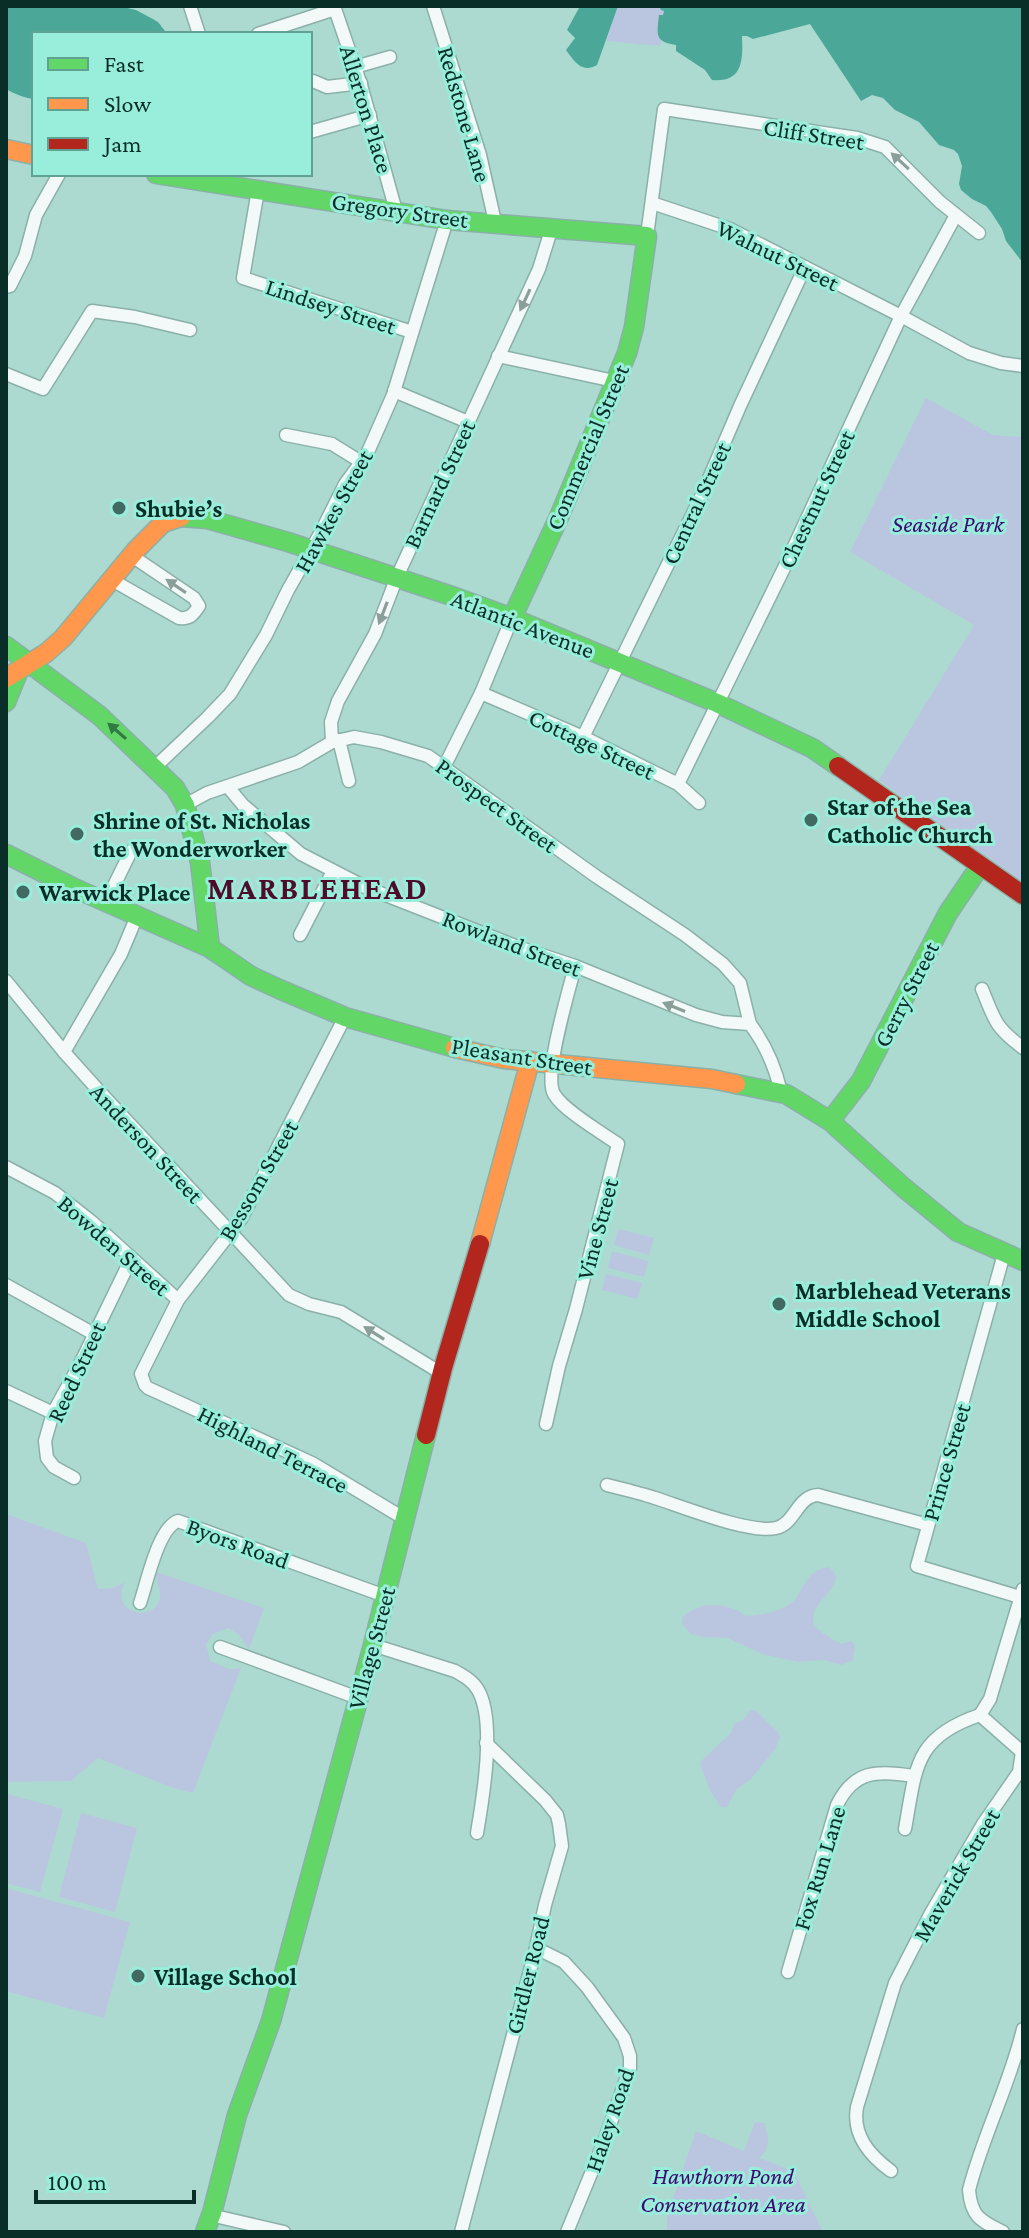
<svg xmlns="http://www.w3.org/2000/svg" width="1029" height="2238" font-family="'Crimson Pro',serif">
<style>
.green{fill:#bac6df}
.water{fill:#4ba898}
.lines{fill:none;stroke-linecap:round;stroke-linejoin:round}
.street-casing{stroke:#8bb0a8;stroke-width:15}
.fast-casing{stroke:#8bb0a8;stroke-width:21}
.slow-casing{stroke:#8bb0a8;stroke-width:21}
.jam-casing{stroke:#8bb0a8;stroke-width:21}
.street{stroke:#f3f9f8;stroke-width:12}
.fast{stroke:#63d668;stroke-width:18}
.slow{stroke:#ff974d;stroke-width:18}
.jam{stroke:#b3261e;stroke-width:18}
.oneway{fill:#8a9e9a}
.oneway2{fill:#317a44}
.poi-dot{fill:#426a62;stroke:#99eddb;stroke-width:3}
.labels{text-anchor:middle;dominant-baseline:central;stroke-width:6;stroke-linejoin:round;paint-order:stroke}
.street-label{font-size:24px;fill:#092e27;stroke:#99eddb}
.poi-label{font-size:24px;font-weight:bold;fill:#092e27;stroke:#99eddb;text-anchor:start}
.park-label{font-size:24px;font-style:italic;fill:#3d0871;stroke:#99eddb}
.district-label{font-size:32px;font-weight:bold;letter-spacing:2px;fill:#4e0c2a;stroke:#99eddb}
</style>
<rect width="100%" height="100%" fill="#acdad0"/>
<g class="green">
<path d="M618 6H661L664 10 663 15H660L657 30 661 41 660 46 606 41Z"/>
<path d="M926 398 993 435 1023 437V882L879 780 974 625 850 552Z"/>
<path d="M618 1229 654 1238 649 1255 614 1245Z"/>
<path d="M612 1251 648 1261 644 1277 608 1268Z"/>
<path d="M606 1274 642 1283 638 1299 602 1290Z"/>
<path d="M6 1514 86 1543 98 1589 113 1588 125 1582C108 1613 155 1625 160 1597 161 1588 155 1581 156 1572L264 1608 249 1649 238 1634 228 1628 213 1634 206 1644 210 1661 229 1669 241 1668 193 1793 173 1788 98 1758 71 1781 6 1782Z"/>
<path d="M828 1567C854 1583 805 1603 814 1624 818 1632 833 1639 841 1644L852 1641 855 1647 853 1660 842 1665 824 1660 798 1662 762 1654 728 1638 703 1637 691 1634 682 1624V1618C699 1600 728 1602 746 1616 759 1615 781 1612 791 1603 805 1591 803 1572 828 1567Z"/>
<path d="M755 1710 778 1732 780 1737 775 1749 751 1779 736 1790 727 1807H721L710 1791 700 1762 732 1732C733 1724 735 1722 742 1721L750 1711Z"/>
<path d="M7 1794 63 1809 40 1892 6 1883Z"/>
<path d="M81 1813 137 1828 115 1912 59 1897Z"/>
<path d="M6 1888 130 1922 104 2018 6 1991Z"/>
<path d="M755 2122 764 2123C769 2138 771 2146 760 2158L794 2172 823 2232H667V2216L696 2131 744 2151Z"/>
</g>
<g class="water">
<path d="M6 6H119L136 10 151 18 158 22 165 31 164 34H34V99C25 98 14 94 6 89Z"/>
<path d="M580 6H618L597 65C582 74 574 61 566 50L575 38 567 30Z"/>
<path d="M659 6H1023V263L1006 241 1002 229 991 212 986 206 972 199 961 190 959 184 962 166 958 154 954 150 939 145 919 122 895 110 883 98 872 95 861 101 810 24 753 39 747 36H742C743 60 743 83 712 80L705 70 676 51V45C654 42 657 34 659 15H663L664 11 661 10Z"/>
</g>
<g class="lines">
<g class="street-casing">
<g id="street">
<path d="M190 6 199 34"/>
<path d="M334 6 361 85 396 211"/>
<path d="M433 6 480 155 495 222"/>
<path d="M258 34 335 9"/>
<path d="M355 67 390 57"/>
<path d="M310 82 313 81 327 87 361 83"/>
<path d="M310 132 370 115"/>
<path d="M258 190 243 278 412 332"/>
<path d="M652 203 730 229 901 316 969 353 1001 363 1023 366"/>
<path d="M647 236 664 109 857 138 885 147 940 202 979 233"/>
<path d="M6 287 10 286 25 256 36 215 59 174"/>
<path d="M498 356 614 381"/>
<path d="M6 374 43 389 92 311 135 317 190 330"/>
<path d="M394 391 468 422"/>
<path d="M286 435 332 444 361 462"/>
<path d="M112 580 179 618C190 619 193 615 199 606L194 598 132 556"/>
<path d="M481 693 583 737 678 784 699 803"/>
<path d="M583 737 701 497 740 406 805 267"/>
<path d="M339 740 349 781"/>
<path d="M332 742 331 722 338 701 375 634 397 577 539 269 552 227"/>
<path d="M155 767 207 718 230 694 266 635 288 590 321 532 345 484 367 454 393 395 447 220"/>
<path d="M444 767 481 693 512 618"/>
<path d="M678 784 785 566 901 316 956 215"/>
<path d="M228 787 243 805 301 854 365 887 518 947 575 966 696 1015 722 1022 750 1024C766 1045 775 1066 781 1092"/>
<path d="M185 805 207 793 298 762 332 742 354 737 381 742 428 756 597 877 685 935 723 964 740 983 750 1024"/>
<path d="M106 902 131 851"/>
<path d="M300 935 333 871"/>
<path d="M6 981 64 1052 99 1091 289 1295 309 1304 341 1312 441 1373"/>
<path d="M982 989C995 1021 995 1027 1023 1048"/>
<path d="M345 1017 241 1219 178 1300 141 1374 145 1385 148 1388 312 1463 405 1519"/>
<path d="M64 1052 121 954 137 916"/>
<path d="M6 1167 55 1193 92 1222 178 1300"/>
<path d="M1004 1254 917 1566 1020 1597"/>
<path d="M6 1285 94 1334"/>
<path d="M6 1391 53 1413"/>
<path d="M546 1424 559 1366 576 1309 618 1144C602 1133 563 1110 554 1094 543 1075 569 991 575 966"/>
<path d="M74 1478 54 1467 47 1458 45 1441 53 1413 81 1362 131 1259"/>
<path d="M607 1485C623 1489 640 1493 655 1498 683 1507 750 1534 776 1528 795 1524 797 1496 818 1495L928 1525"/>
<path d="M140 1603C147 1583 158 1528 178 1521L385 1596"/>
<path d="M373 1645 455 1671C464 1676 473 1681 478 1690 496 1721 483 1798 477 1833"/>
<path d="M220 1647 358 1698"/>
<path d="M905 1829C916 1768 914 1737 980 1715"/>
<path d="M536 1948 564 1962 587 1987 624 2038 630 2056V2068L604 2142 567 2232"/>
<path d="M788 1972 837 1805C854 1770 878 1770 913 1776"/>
<path d="M891 2171C869 2155 852 2135 857 2107L895 1983 931 1913 983 1824 1019 1772 1022 1752 980 1715 990 1699 1023 1589"/>
<path d="M212 2213 219 2217 284 2232"/>
<path d="M461 2232 536 1948 545 1905 562 1846 559 1824 557 1815 545 1800 486 1743"/>
<path d="M1003 2232C980 2221 971 2216 969 2190 983 2135 1010 2084 1023 2029"/>
</g>
</g>
<g class="fast-casing">
<g id="fast">
<path d="M156 174 447 220 647 236 634 327 627 353 559 517 512 618"/>
<path d="M181 517 207 519 288 542 455 597 512 618 717 703 812 748 838 766"/>
<path d="M6 646 100 716 175 788 185 805 200 862 210 948"/>
<path d="M6 702 19 670"/>
<path d="M6 854 72 887 210 948 251 976 279 989 345 1017 455 1048"/>
<path d="M736 1084 786 1094 830 1121 903 1187 958 1232 1023 1261"/>
<path d="M830 1121 861 1081 948 913 980 866"/>
<path d="M205 2232 212 2213 237 2115 271 2021 373 1645 426 1435"/>
</g>
</g>
<g class="slow-casing">
<g id="slow">
<path d="M6 149 34 155"/>
<path d="M6 678 46 653 63 638 136 550 163 523 181 517"/>
<path d="M455 1048 504 1059 712 1079 736 1084"/>
<path d="M480 1244 530 1061"/>
</g>
</g>
<g class="jam-casing">
<g id="jam">
<path d="M838 766 1023 895"/>
<path d="M426 1435 443 1368 480 1244"/>
</g>
</g>
<use href="#street" class="street"/>
<use href="#fast" class="fast"/>
<use href="#slow" class="slow"/>
<use href="#jam" class="jam"/>
</g>
<defs><path id="oneway-solid" d="M-6-.8H1V-3.2L6.5 0L1 3.2V.8H-6Z" transform="scale(2)"/></defs>
<g class="oneway">
<use href="#oneway-solid" transform="translate(900 161) rotate(-137)"/>
<use href="#oneway-solid" transform="translate(525 300) rotate(115)"/>
<use href="#oneway-solid" transform="translate(176 586) rotate(-146)"/>
<use href="#oneway-solid" transform="translate(383 613) rotate(111)"/>
<use href="#oneway-solid" transform="translate(674 1007) rotate(-158)"/>
<use href="#oneway-solid" transform="translate(374 1333) rotate(-148)"/>
</g>
<use class="oneway2" href="#oneway-solid" transform="translate(117 731) rotate(-139)"/>
<g class="poi-dot">
<circle cx="119" cy="508" r="8"/>
<circle cx="811" cy="820" r="8"/>
<circle cx="77" cy="834" r="8"/>
<circle cx="23" cy="892" r="8"/>
<circle cx="779" cy="1304" r="8"/>
<circle cx="138" cy="1976" r="8"/>
</g>
<g class="labels">
<g class="street-label">
<text transform="translate(367 109) rotate(73)">Allerton Place</text>
<text transform="translate(465 114) rotate(74)">Redstone Lane</text>
<text transform="translate(814 134) rotate(9)">Cliff Street</text>
<text transform="translate(400 210) rotate(8)">Gregory Street</text>
<text transform="translate(778 255) rotate(26)">Walnut Street</text>
<text transform="translate(331 306) rotate(18)">Lindsey Street</text>
<text transform="translate(587 447) rotate(-67)">Commercial Street</text>
<text transform="translate(439 484) rotate(-65)">Barnard Street</text>
<text transform="translate(816 499) rotate(-65)">Chestnut Street</text>
<text transform="translate(696 503) rotate(-65)">Central Street</text>
<text transform="translate(333 511) rotate(-61)">Hawkes Street</text>
<text transform="translate(523 624) rotate(21)">Atlantic Avenue</text>
<text transform="translate(592 744) rotate(25)">Cottage Street</text>
<text transform="translate(497 805) rotate(36)">Prospect Street</text>
<text transform="translate(512 943) rotate(21)">Rowland Street</text>
<text transform="translate(906 994) rotate(-63)">Gerry Street</text>
<text transform="translate(522 1056) rotate(9)">Pleasant Street</text>
<text transform="translate(147 1143) rotate(47)">Anderson Street</text>
<text transform="translate(258 1180) rotate(-60)">Bessom Street</text>
<text transform="translate(597 1229) rotate(-75)">Vine Street</text>
<text transform="translate(114 1245) rotate(41)">Bowden Street</text>
<text transform="translate(76 1372) rotate(-65)">Reed Street</text>
<text transform="translate(273 1449) rotate(27)">Highland Terrace</text>
<text transform="translate(946 1462) rotate(-74)">Prince Street</text>
<text transform="translate(238 1543) rotate(20)">Byors Road</text>
<text transform="translate(371 1648) rotate(-75)">Village Street</text>
<text transform="translate(819 1868) rotate(-73)">Fox Run Lane</text>
<text transform="translate(956 1875) rotate(-60)">Maverick Street</text>
<text transform="translate(527 1975) rotate(-76)">Girdler Road</text>
<text transform="translate(609 2120) rotate(-71)">Haley Road</text>
</g>
<g class="poi-label">
<text x="135" y="508">Shubie’s</text>
<text x="827" y="806">Star of the Sea<tspan x="827" dy="28">Catholic Church</tspan></text>
<text x="93" y="820">Shrine of St. Nicholas<tspan x="93" dy="28">the Wonderworker</tspan></text>
<text x="39" y="892">Warwick Place</text>
<text x="795" y="1290">Marblehead Veterans<tspan x="795" dy="28">Middle School</tspan></text>
<text x="154" y="1976">Village School</text>
</g>
<g class="park-label">
<text x="948" y="523">Seaside Park</text>
<text x="723" y="2175">Hawthorn Pond<tspan x="723" dy="28">Conservation Area</tspan></text>
</g>
<g class="district-label">
<text x="318" y="888">MARBLEHEAD</text>
</g>
</g>
<rect width="1029" height="2238" fill="none" stroke="#092e27" stroke-width="16"/>
<rect x="32" y="32" width="280" height="144" fill="#99eddb" stroke="#5fa193" stroke-width="2"/>
<rect x="48" y="58" width="40" height="12" fill="#63d668" stroke="#5fa193" stroke-width="2"/>
<text x="104" y="72" font-size="24" fill="#092e27">Fast</text>
<rect x="48" y="98" width="40" height="12" fill="#ff974d" stroke="#5fa193" stroke-width="2"/>
<text x="104" y="112" font-size="24" fill="#092e27">Slow</text>
<rect x="48" y="138" width="40" height="12" fill="#b3261e" stroke="#5fa193" stroke-width="2"/>
<text x="104" y="152" font-size="24" fill="#092e27">Jam</text>
<path d="M36 2190v12h158v-12" fill="none" stroke="#092e27" stroke-width="4"/>
<text x="48" y="2190" font-size="24" fill="#092e27" stroke="#99eddb" stroke-width="6" paint-order="stroke">100 m</text>
</svg>
